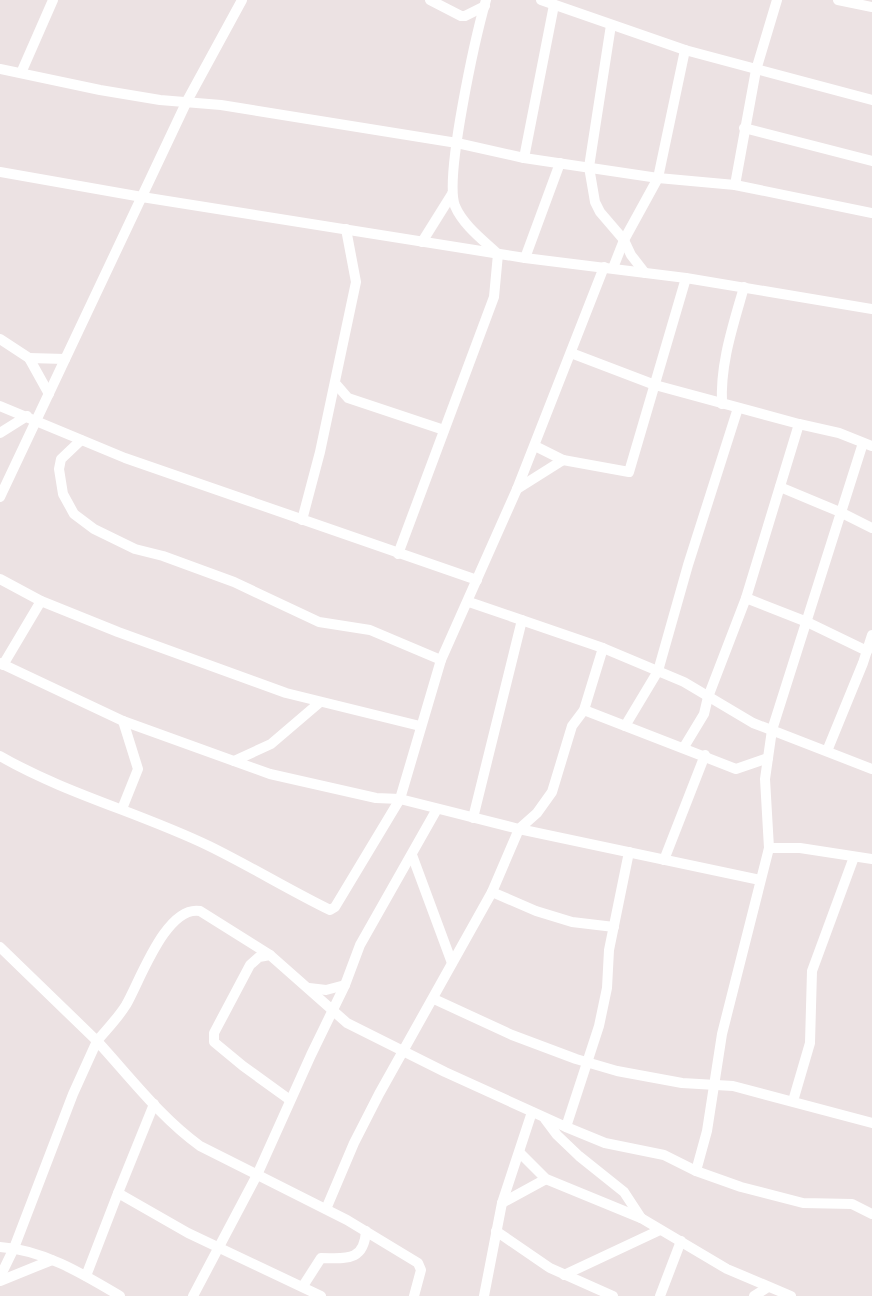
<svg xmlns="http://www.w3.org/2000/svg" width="872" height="1296" font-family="Rubik,sans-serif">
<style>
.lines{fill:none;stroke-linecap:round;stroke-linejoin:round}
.street{stroke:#fff;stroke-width:10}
</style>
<rect width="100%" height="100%" fill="#ece2e3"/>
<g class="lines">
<g class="street">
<path d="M430 0 461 16H465L485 6"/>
<path d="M541 0 685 50 872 100"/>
<path d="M838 0 872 7"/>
<path d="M611 25 589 167 595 202 600 212 624 240 631 255 645 273"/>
<path d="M0 69 100 90 160 100 221 105 457 143 524 158 658 178 735 185 872 213"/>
<path d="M21 73 53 0"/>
<path d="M744 128 872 161"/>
<path d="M524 158 554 5"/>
<path d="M0 172 142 197 525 258 686 278 872 309"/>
<path d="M735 185 756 70 777 0"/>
<path d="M422 242 452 194"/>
<path d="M525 258 560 163"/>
<path d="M613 268 624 240 658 178 685 50"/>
<path d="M0 339 29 358 49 394"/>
<path d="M571 353 655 385 799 424 839 433 872 446"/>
<path d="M29 358 65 359"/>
<path d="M335 383 348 398 444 430"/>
<path d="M722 404C720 363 733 326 744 287"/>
<path d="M0 406 125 458 477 580"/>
<path d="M0 433 27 416"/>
<path d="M81 440 61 459 59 469 63 494 74 514 94 529 135 549 163 556 234 582 319 622 370 630 441 660"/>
<path d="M535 446 563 460 629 472 686 278"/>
<path d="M780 487 840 512 872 528"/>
<path d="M517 489 563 460"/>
<path d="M0 497 187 101 242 0"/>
<path d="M302 520 320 452 356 282 346 229"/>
<path d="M398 554 494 297 498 254C483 240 463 225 455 206 444 177 476 35 486 0"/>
<path d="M0 579 41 601 118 632 286 693 420 726"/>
<path d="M746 598 807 622 867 651"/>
<path d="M469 602 603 648 684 682 753 723 872 769"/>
<path d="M0 663 123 721 270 774 376 798 400 799 519 829 760 880"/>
<path d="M3 665 41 601"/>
<path d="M584 710 736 769 768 758"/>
<path d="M625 726 658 671 688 565 738 408"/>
<path d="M684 747 704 714 708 697 746 598 799 424"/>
<path d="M827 751 863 663 872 635"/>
<path d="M0 756C66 794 141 813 209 846 250 866 289 890 330 910L335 907 400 799 441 660 517 489 604 267"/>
<path d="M234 761 271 744 319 703"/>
<path d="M122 809 138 769 123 721"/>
<path d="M473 818 522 620"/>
<path d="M769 848H800L872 859"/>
<path d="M412 855 452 963"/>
<path d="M664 860 705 755"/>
<path d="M492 892 536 911 572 922 614 927"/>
<path d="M0 947 97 1041C107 1029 118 1018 126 1005 140 981 166 905 200 911L270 955"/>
<path d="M309 988 326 990 345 985"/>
<path d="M434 999 512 1035 576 1059 617 1071 682 1083 733 1086 872 1123"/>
<path d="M290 1100 243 1066 214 1042V1033L250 965 259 957 270 955 347 1023 445 1072 566 1127 605 1143 664 1155 696 1171 741 1187 803 1203 852 1204 872 1214"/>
<path d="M793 1101 810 1043 812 971 854 857"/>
<path d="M545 1119 557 1135 579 1156 624 1192 641 1218 727 1269 791 1296"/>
<path d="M566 1127 599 1026 607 988 609 950 629 852"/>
<path d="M520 1153 546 1179 641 1218"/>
<path d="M696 1171 707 1131 722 1034 769 848 765 779 772 730 863 443"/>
<path d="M118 1193 154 1104"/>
<path d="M502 1203 546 1179"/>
<path d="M326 1209 354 1143 379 1094 492 892 519 829 537 813 552 792 572 726 584 710 603 648"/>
<path d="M496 1231 550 1268 613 1296"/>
<path d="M0 1247C44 1250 83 1274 120 1296"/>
<path d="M564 1275 660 1230"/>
<path d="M86 1276 118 1193 188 1233 321 1296"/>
<path d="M0 1277 14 1248 73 1094 97 1041C130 1077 161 1118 200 1146L347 1220 418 1263 421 1270 414 1296"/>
<path d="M0 1281 52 1260"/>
<path d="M303 1286 321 1258C344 1258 364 1263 366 1231"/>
<path d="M193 1296 257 1175 311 1055 345 985 360 945 437 809"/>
<path d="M484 1296 502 1203 532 1112"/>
<path d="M660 1296 681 1241"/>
<path d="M754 1296 768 1287"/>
</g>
</g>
</svg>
